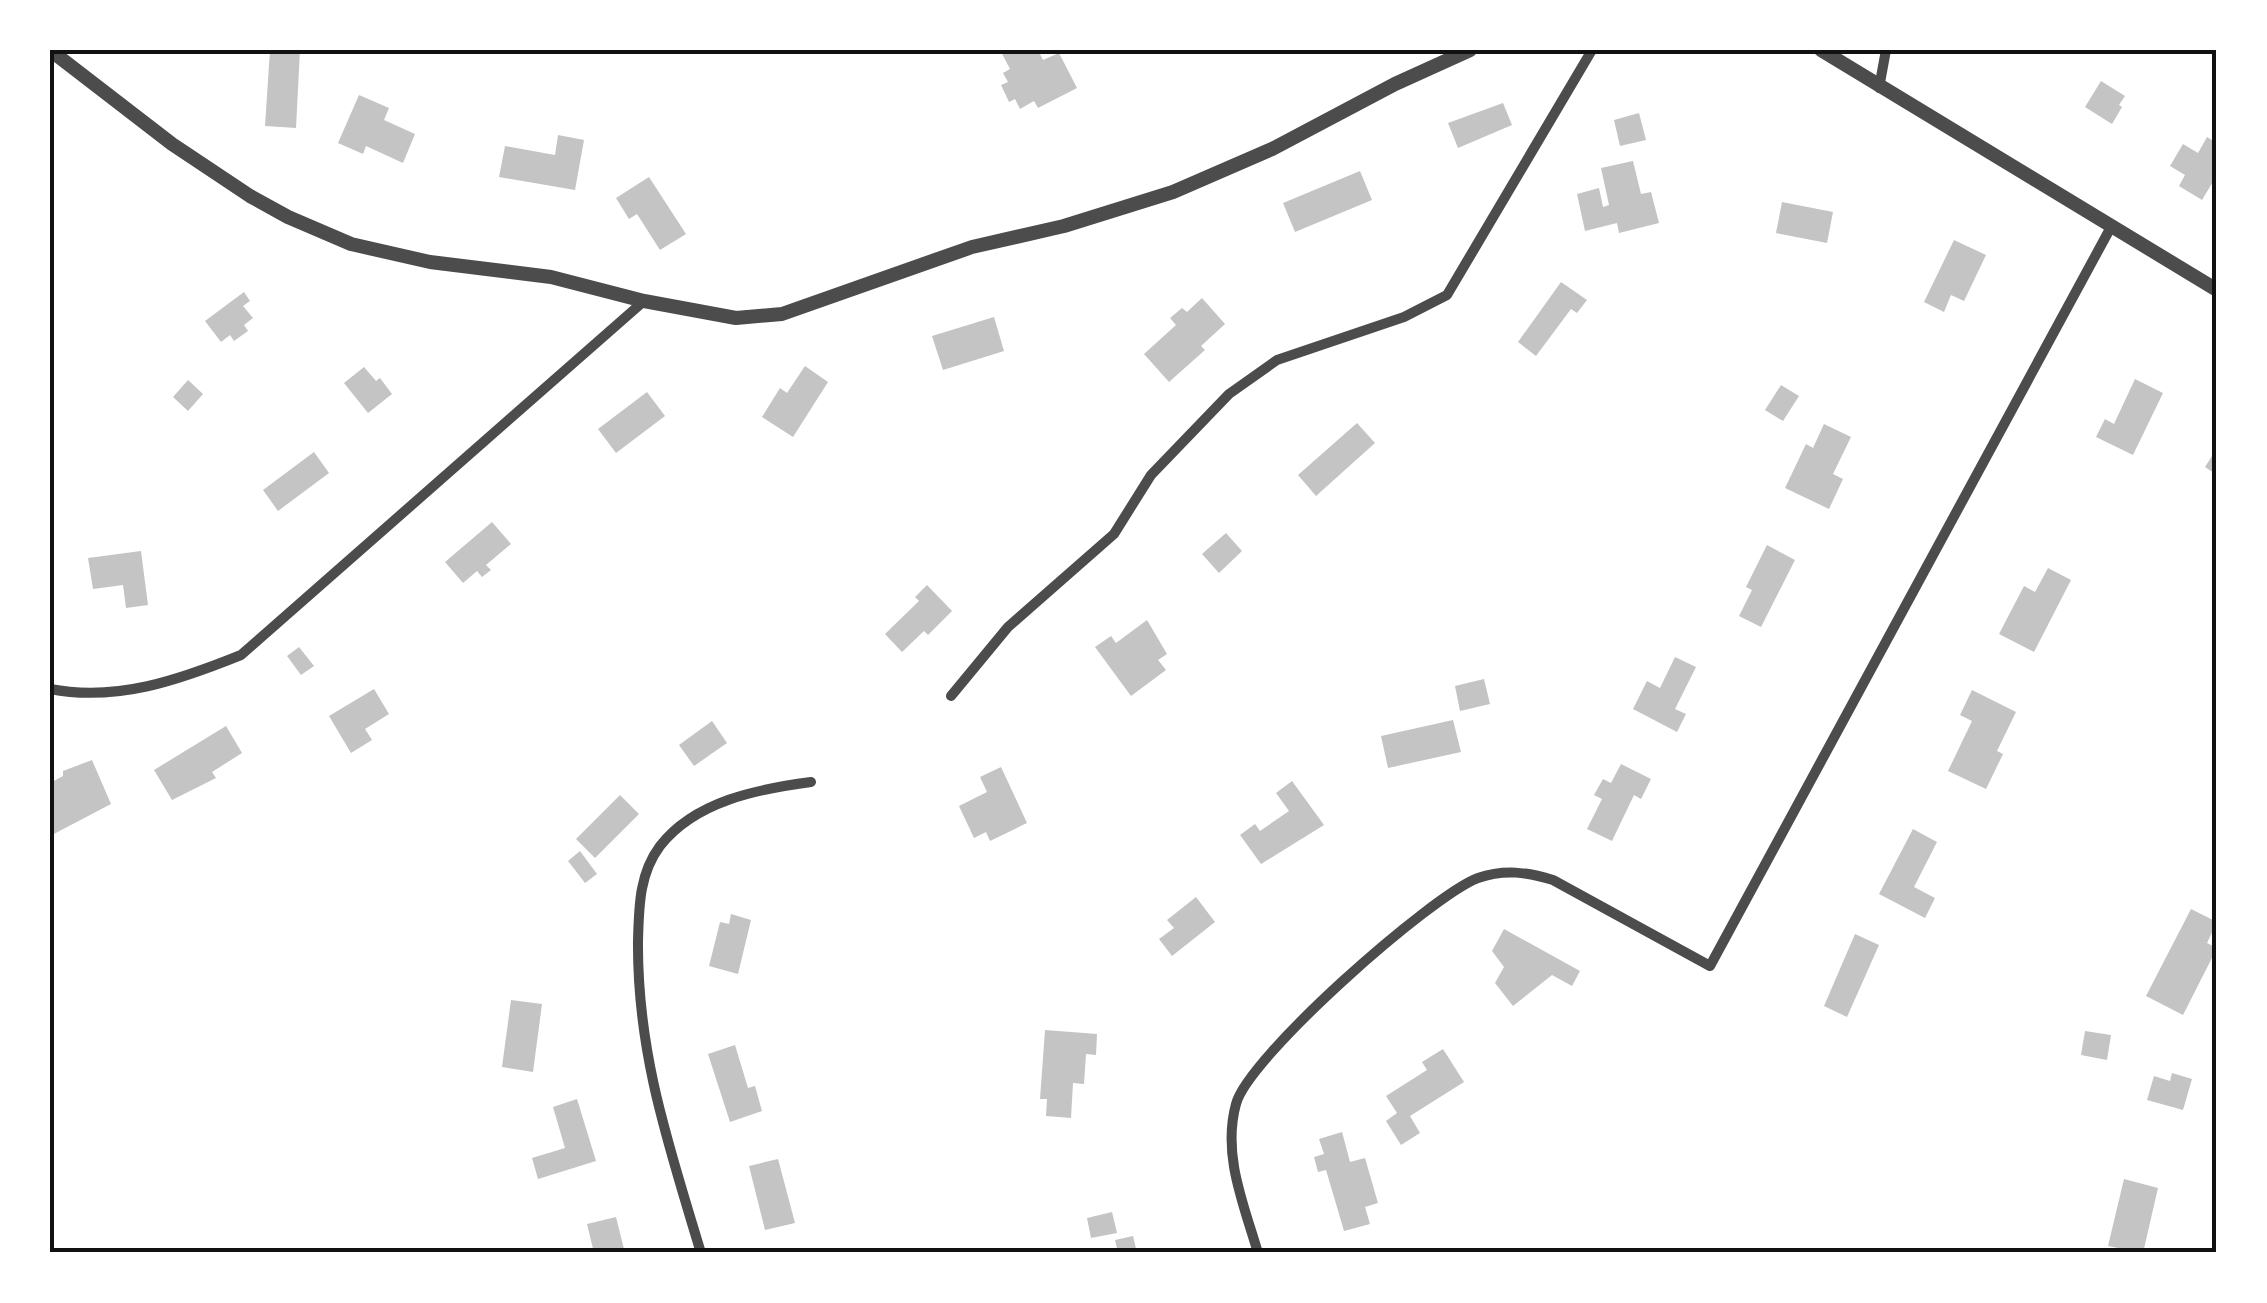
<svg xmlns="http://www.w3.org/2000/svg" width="2267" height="1303" font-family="'DM Sans',sans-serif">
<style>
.building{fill:#c4c4c4}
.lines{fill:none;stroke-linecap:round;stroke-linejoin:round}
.minor{stroke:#4c4c4c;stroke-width:10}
.tertiary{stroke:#4c4c4c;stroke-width:14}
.neatline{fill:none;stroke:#111;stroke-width:4}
</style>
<rect width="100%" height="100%" fill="#fff"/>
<g class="building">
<path d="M270 50H300L296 128 265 126Z"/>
<path d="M1000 50H1038L1043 60 1059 53 1077 88 1038 108 1034 101 1020 109 1015 99 1009 102 1001 85 1008 82 1003 73 1010 69Z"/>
<path d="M2101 81 2125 96 2119 105 2122 107 2112 124 2085 107Z"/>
<path d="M359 95 389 108 384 120 415 134 403 163 366 146 363 154 338 143Z"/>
<path d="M1503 103 1512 125 1458 148 1448 123Z"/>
<path d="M1639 113 1646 140 1620 146 1614 120Z"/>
<path d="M558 135 584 140 575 190 499 177 505 146 555 155Z"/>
<path d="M2207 137 2217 143V175L2202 200 2179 186 2185 175 2170 166 2183 144 2198 153Z"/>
<path d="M1633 161 1641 194 1651 192 1659 223 1619 233 1617 223 1585 231 1577 194 1599 188 1603 207 1609 205 1601 168Z"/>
<path d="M1360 171 1372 200 1295 232 1283 203Z"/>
<path d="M649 177 686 234 660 250 637 214 629 219 616 198Z"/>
<path d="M1782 202 1833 212 1827 243 1776 233Z"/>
<path d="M1954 240 1986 255 1964 301 1951 295 1944 312 1924 302Z"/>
<path d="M1561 282 1587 300 1577 313 1571 309 1536 356 1518 342Z"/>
<path d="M244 292 250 301 243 306 253 318 244 325 248 331 234 341 230 335 221 342 205 321Z"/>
<path d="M1202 298 1225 324 1201 346 1205 350 1169 382 1144 354 1176 325 1170 318 1182 308 1187 312Z"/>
<path d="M994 317 1004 351 943 370 932 336Z"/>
<path d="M805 366 828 382 793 437 762 417 780 388 787 393Z"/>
<path d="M364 367 376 381 380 378 392 394 368 413 344 383Z"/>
<path d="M2135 379 2163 393 2133 455 2096 437 2105 419 2114 424Z"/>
<path d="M188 380 203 394 188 411 173 397Z"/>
<path d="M1781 385 1799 396 1783 421 1765 410Z"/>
<path d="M647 392 665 416 616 453 598 429Z"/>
<path d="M1357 423 1375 443 1316 496 1298 475Z"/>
<path d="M1824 424 1851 437 1833 474 1843 479 1829 509 1785 488 1806 444 1813 448Z"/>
<path d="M2217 448V475L2205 467Z"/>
<path d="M314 452 329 473 278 511 263 490Z"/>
<path d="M492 522 511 544 486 565 491 570 482 577 477 571 463 583 445 562Z"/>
<path d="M1226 533 1242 551 1219 573 1202 554Z"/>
<path d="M1767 545 1795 560 1761 627 1739 616 1752 590 1746 587Z"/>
<path d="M141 551 148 605 126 608 123 585 93 589 88 558Z"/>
<path d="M2048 568 2071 580 2034 652 1999 634 2024 586 2035 592Z"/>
<path d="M927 585 952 611 928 635 924 631 902 652 885 634 919 601 915 597Z"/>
<path d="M1147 620 1167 654 1158 660 1166 670 1131 696 1095 647 1111 636 1116 643Z"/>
<path d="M299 647 314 666 301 675 287 656Z"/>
<path d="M1675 657 1696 667 1675 709 1686 714 1677 732 1633 709 1647 681 1660 688Z"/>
<path d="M1484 679 1490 704 1460 711 1455 686Z"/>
<path d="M374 689 389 714 365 729 372 740 351 753 329 716Z"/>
<path d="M1972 690 2016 712 1997 751 2003 754 1986 789 1948 771 1972 721 1960 715Z"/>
<path d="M1453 720 1461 752 1388 768 1381 736Z"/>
<path d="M712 721 727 743 694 766 679 745Z"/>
<path d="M226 726 242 753 212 772 216 778 172 800 154 770Z"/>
<path d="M92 760 111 804 50 836V783L63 776V771Z"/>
<path d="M1621 764 1651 779 1641 799 1634 795 1612 841 1587 829 1602 799 1594 795 1603 779 1611 783Z"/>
<path d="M1001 767 1027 823 990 841 986 832 974 838 959 806 987 792 980 777Z"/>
<path d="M1292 781 1324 825 1261 864 1240 835 1255 824 1260 831 1289 811 1276 793Z"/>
<path d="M620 795 639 814 595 858 576 839Z"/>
<path d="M1913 829 1937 842 1914 887 1935 898 1925 918 1879 894Z"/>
<path d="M580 851 597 874 585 883 568 861Z"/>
<path d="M1196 897 1215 922 1172 956 1159 939 1174 928 1167 920Z"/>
<path d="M2191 909 2217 922 2207 943 2217 948 2183 1015 2146 996Z"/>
<path d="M731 914 751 920 738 974 709 966 720 922 729 924Z"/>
<path d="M1504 929 1580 971 1572 986 1552 975 1513 1006 1495 983 1504 967 1492 951Z"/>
<path d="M1855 934 1879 945 1847 1017 1824 1006Z"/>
<path d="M511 1000 542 1004 533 1072 502 1067Z"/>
<path d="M1045 1030 1097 1034 1096 1055 1086 1054 1084 1084 1073 1083 1071 1118 1046 1116 1047 1099H1040Z"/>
<path d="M2085 1031 2111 1035 2107 1060 2081 1055Z"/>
<path d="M735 1045 748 1088 755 1086 762 1111 730 1122 708 1054Z"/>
<path d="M1443 1049 1464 1082 1410 1116 1420 1133 1401 1145 1386 1121 1397 1113 1386 1096 1427 1070 1422 1062Z"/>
<path d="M2172 1073 2192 1079 2183 1110 2147 1100 2154 1076 2170 1081Z"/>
<path d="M577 1099 596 1161 538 1179 532 1158 565 1148 553 1107Z"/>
<path d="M1342 1132 1350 1162 1365 1158 1378 1203 1365 1207 1370 1224 1344 1231 1326 1170 1318 1172 1314 1157 1324 1154 1319 1139Z"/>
<path d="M778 1159 795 1223 765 1230 749 1166Z"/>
<path d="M2124 1179 2158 1188 2143 1253 2108 1246Z"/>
<path d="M1112 1212 1117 1233 1091 1238 1087 1218Z"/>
<path d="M616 1217 625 1253H594L587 1224Z"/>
<path d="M1133 1236 1137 1253H1118L1115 1240Z"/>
</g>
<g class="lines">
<g class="minor">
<path d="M1879 88 1886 50"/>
<path d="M50 689C117 702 179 680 241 655L644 301"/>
<path d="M951 696 1008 627 1114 534 1151 475 1229 394 1277 360 1404 317 1447 295 1592 50"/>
<path d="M701 1253C669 1146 637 1054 638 941 639 907 639 874 660 846 695 801 758 789 811 782"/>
<path d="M1258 1253C1244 1205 1222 1155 1236 1104 1248 1057 1432 895 1478 878 1504 869 1527 872 1553 880L1710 966 2111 227"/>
</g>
<g class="tertiary">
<path d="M50 50 172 144 250 196 288 217 351 244 430 262 551 277 644 301 736 318 782 314 972 247 1064 226 1173 192 1272 149 1395 84 1470 50"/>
<path d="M1821 50 2217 290"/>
</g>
</g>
<rect width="2267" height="1303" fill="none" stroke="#ffffff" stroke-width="105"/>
<rect x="52" y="52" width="2162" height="1198" class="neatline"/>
</svg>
